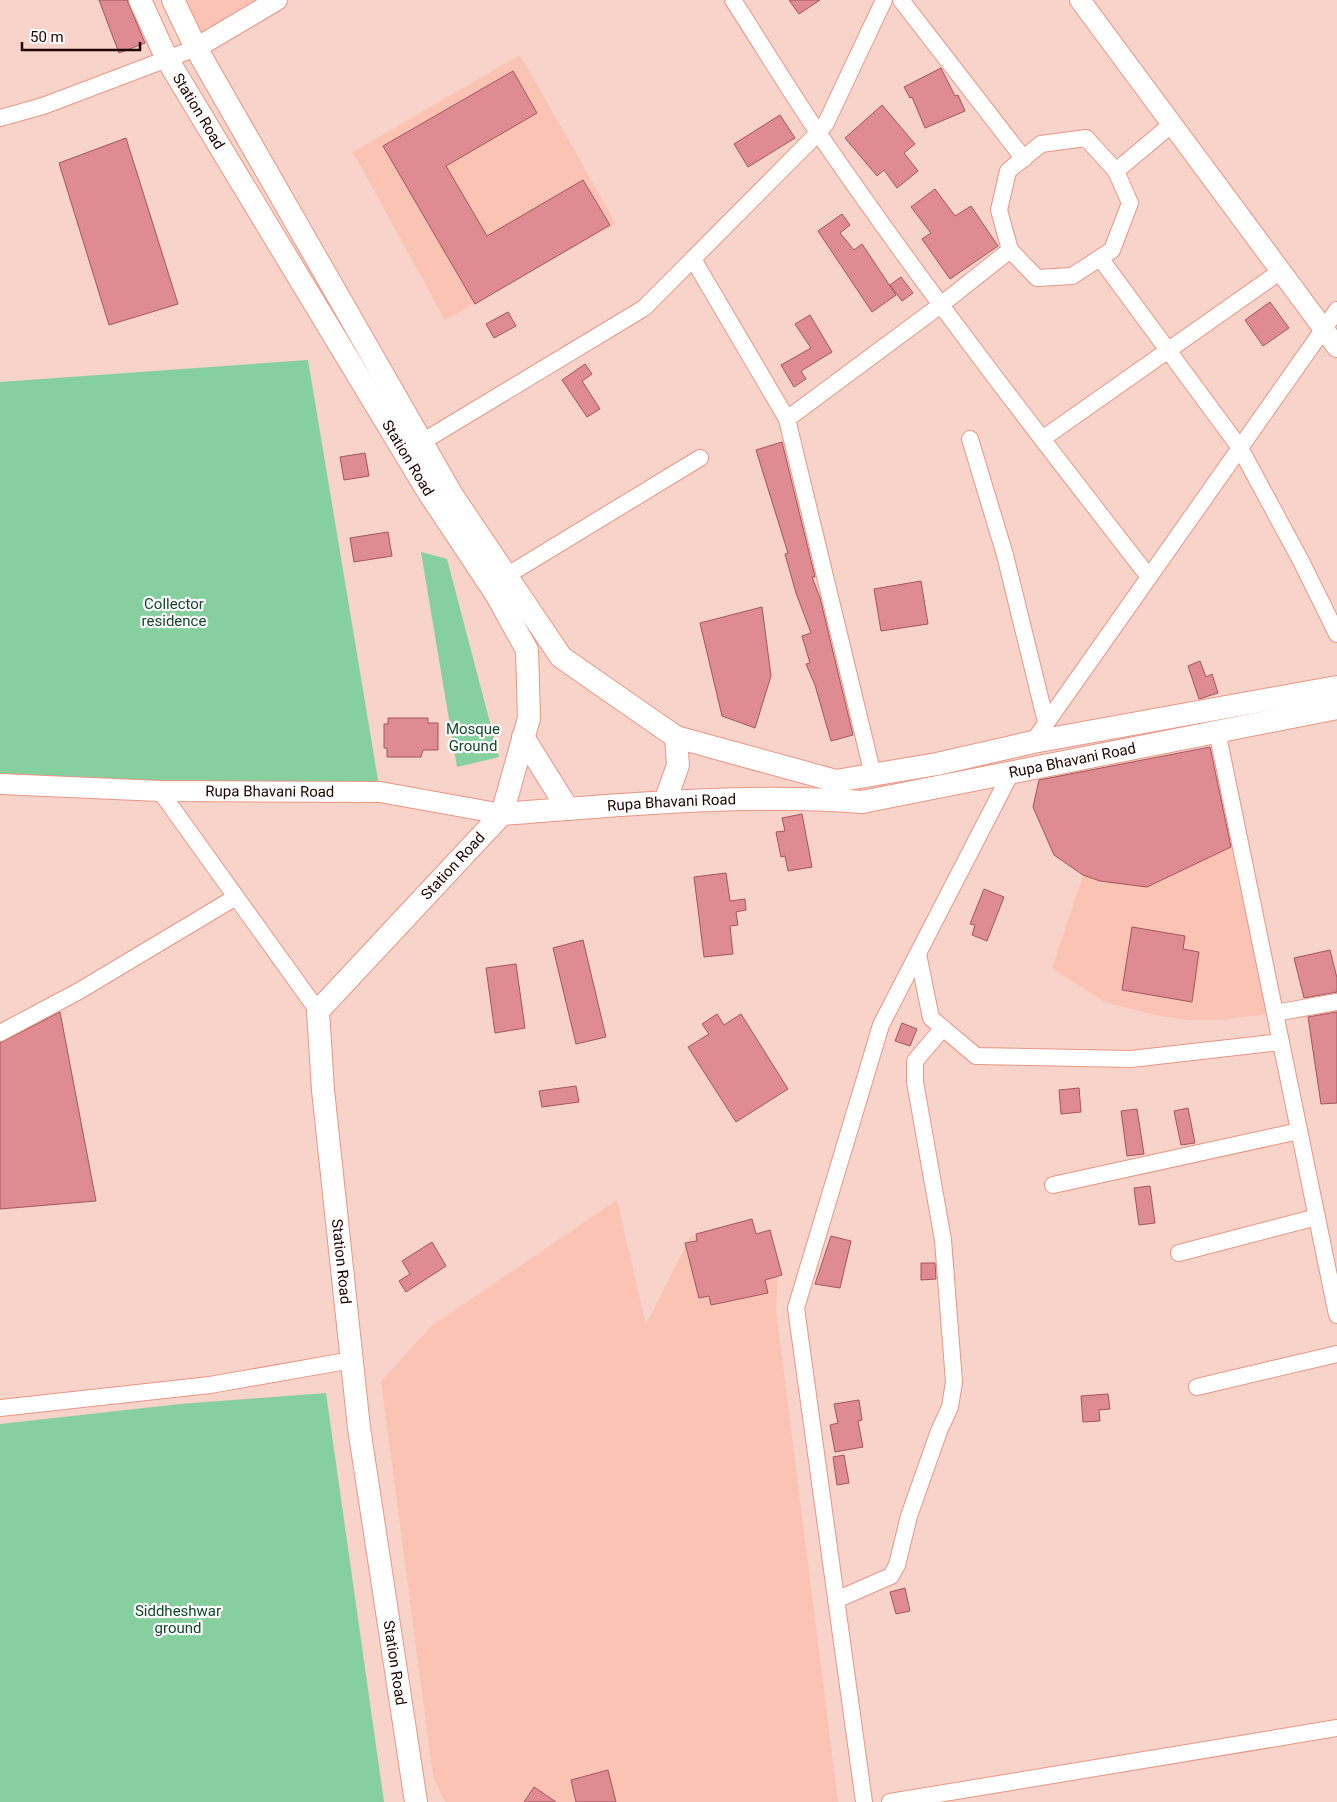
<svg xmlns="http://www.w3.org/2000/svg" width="1337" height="1802" font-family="Roboto,sans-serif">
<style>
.built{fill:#fbc3b4}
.green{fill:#86cf9e}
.building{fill:#de8b92;stroke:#a4555e}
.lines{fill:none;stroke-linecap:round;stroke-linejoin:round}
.minor-casing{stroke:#e89682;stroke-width:18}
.tertiary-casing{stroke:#e89682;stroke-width:22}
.secondary-casing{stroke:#e89682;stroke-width:24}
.minor{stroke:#fff;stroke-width:16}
.tertiary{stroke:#fff;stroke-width:20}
.secondary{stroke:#fff;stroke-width:22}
.labels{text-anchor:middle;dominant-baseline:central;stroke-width:4.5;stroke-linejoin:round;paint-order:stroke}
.street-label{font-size:15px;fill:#210502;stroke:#fdfdfd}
.park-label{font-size:15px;fill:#11492a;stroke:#fdfdfd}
</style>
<rect width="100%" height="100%" fill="#f7d3ca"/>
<g class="built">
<path d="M179 0H277L196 48Z"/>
<path d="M520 55 616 224 445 320 353 152Z"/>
<path d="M1240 844 1275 1013 1220 1020H1190L1160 1016 1105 1002 1052 968 1083 875 1215 854Z"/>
<path d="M617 1200 646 1325 691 1236 779 1260 776 1310 838 1802H445L433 1776 381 1381 433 1325Z"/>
</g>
<g class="green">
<path d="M308 360 380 792 0 783V382Z"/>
<path d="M421 552 447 559 499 757 457 767Z"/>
<path d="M326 1393 384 1802H0V1424L180 1404Z"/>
</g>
<g class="building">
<path d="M99 0H127L145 43 119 53Z"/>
<path d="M789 0H820L799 14Z"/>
<path d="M941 68 955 96 958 95 965 111 925 128 912 97 910 98 904 87Z"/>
<path d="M513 71 537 113 446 166 487 236 583 180 610 225 475 304 383 146Z"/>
<path d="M882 105 915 144 904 153 918 171 897 188 884 170 877 176 845 138Z"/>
<path d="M780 115 795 138 748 167 734 144Z"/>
<path d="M126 138 178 304 109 325 59 163Z"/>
<path d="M935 189 955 216 971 206 998 246 950 279 922 239 931 233 911 207Z"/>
<path d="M842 214 850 225 840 233 854 250 862 244 896 295 872 312 818 231Z"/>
<path d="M901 277 913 293 902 301 890 285Z"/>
<path d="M1270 302 1289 328 1263 346 1245 320Z"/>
<path d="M508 312 516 326 494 338 486 324Z"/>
<path d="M810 315 832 352 801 371 806 379 794 387 781 365 811 348 795 324Z"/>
<path d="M585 364 592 374 582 381 600 409 587 417 562 380Z"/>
<path d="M782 442 815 577H812L820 598 853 735 831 741 815 685 806 664 810 663 802 636 811 633 796 593 785 554 788 553 756 450Z"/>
<path d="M365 453 369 476 344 480 340 457Z"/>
<path d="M388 532 392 556 354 562 350 538Z"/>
<path d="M921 581 928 624 881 631 874 589Z"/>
<path d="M762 607 771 676 755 728 722 716 700 623Z"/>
<path d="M1200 661 1206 677 1212 674 1218 693 1199 699 1188 666Z"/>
<path d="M388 718H428V723H438V750H423L421 757H387V748H384V724H388Z"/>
<path d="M1210 747 1231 847 1147 887 1100 881 1083 875 1054 855 1033 807 1039 780Z"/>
<path d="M802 814 812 867 788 871 785 856 781 857 776 832 785 831 782 818Z"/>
<path d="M726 873 730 901 745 899 746 910 736 912 738 925 730 926 733 954 704 957 694 877Z"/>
<path d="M984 889 1004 897 987 941 972 935 975 925 970 924Z"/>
<path d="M1132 927 1185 936 1183 949 1199 952 1192 1002 1122 990Z"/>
<path d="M583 940 606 1037 576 1044 553 948Z"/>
<path d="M1330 950 1337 978V992L1304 998 1294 958Z"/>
<path d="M516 964 525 1028 495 1033 486 968Z"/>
<path d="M60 1012 96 1201 0 1209V1043Z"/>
<path d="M1337 1012V1103L1321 1104 1308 1017Z"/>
<path d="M717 1014 724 1025 741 1014 788 1089 736 1122 688 1047 709 1034 702 1024Z"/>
<path d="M902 1023 917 1029 910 1046 895 1041Z"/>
<path d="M576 1086 579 1102 542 1107 539 1091Z"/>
<path d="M1079 1088 1081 1112 1061 1114 1059 1090Z"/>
<path d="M1188 1108 1195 1143 1181 1145 1174 1111Z"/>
<path d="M1137 1109 1144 1154 1127 1156 1121 1111Z"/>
<path d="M1150 1186 1155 1223 1139 1225 1134 1188Z"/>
<path d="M752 1219 756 1234 770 1230 782 1275 765 1280 768 1293 711 1305 709 1296 699 1298 685 1243 697 1241 696 1234Z"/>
<path d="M831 1236 851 1241 840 1288 815 1284Z"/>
<path d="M432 1242 446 1266 406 1292 399 1281 410 1274 402 1261Z"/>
<path d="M921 1263H935L936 1279 921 1280Z"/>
<path d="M1108 1394 1110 1409 1099 1410 1100 1421 1083 1422 1081 1396Z"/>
<path d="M859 1400 862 1420 858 1421 863 1447 835 1452 830 1425 838 1423 834 1404Z"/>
<path d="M844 1455 849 1483 837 1485 833 1457Z"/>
<path d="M905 1588 910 1611 896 1614 890 1592Z"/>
<path d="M608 1770 616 1802H576L571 1780Z"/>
<path d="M534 1787 556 1802H524Z"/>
</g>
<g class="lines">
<g class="minor-casing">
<g id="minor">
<path d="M733 0C762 45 789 90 819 134 923 286 1036 432 1149 577"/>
<path d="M901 0 1024 159"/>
<path d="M0 118 43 106 196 48"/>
<path d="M1116 171 1172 124"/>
<path d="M1100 258 1240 448 1301 561 1337 634"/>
<path d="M693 259 787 419 873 775"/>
<path d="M787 419 942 304 1010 250 1037 278 1072 276 1112 250 1130 203 1116 171 1086 138 1041 144 1008 171 999 210 1010 250"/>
<path d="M970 439 1005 555 1046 722"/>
<path d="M1042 439 1281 271"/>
<path d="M422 442 644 308 818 133 826 123 884 0"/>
<path d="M506 576 700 458"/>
<path d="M1217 731 1337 1315"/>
<path d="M1033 742 1337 310"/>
<path d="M160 791 318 1011"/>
<path d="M918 954 931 1018 976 1056 1131 1059 1281 1042"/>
<path d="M1275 1013 1337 1002"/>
<path d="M0 1033 79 991 236 897"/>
<path d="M1053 1185 1299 1131"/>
<path d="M1179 1253 1317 1217"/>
<path d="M1197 1387 1337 1354"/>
<path d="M0 1408 210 1385 352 1360"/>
<path d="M836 1600 891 1576 897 1565 909 1516 939 1431 950 1407 954 1382 943 1240 915 1082V1061L943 1028"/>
<path d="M864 1802 796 1308 881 1025 1012 771"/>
<path d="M890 1802 1337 1728"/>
</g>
</g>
<g class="tertiary-casing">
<g id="tertiary">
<path d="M1080 0 1337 347"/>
<path d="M196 48 277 0"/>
<path id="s1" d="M0 784 160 791 380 792 502 814"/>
</g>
</g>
<g class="secondary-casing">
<g id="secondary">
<path id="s2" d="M140 0 167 59 429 493 496 594 527 650 529 718 502 814 318 1011 323 1090 359 1428 416 1802"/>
<path d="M173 0 196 48 452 495 561 657 676 737 836 781 937 764 1033 742 1337 687"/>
<path d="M523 737 568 809"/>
<path d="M665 802 678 765 676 737"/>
<path id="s3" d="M502 814C621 805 743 793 862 802L1337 708"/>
</g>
</g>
<use href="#minor" class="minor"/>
<use href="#tertiary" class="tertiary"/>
<use href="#secondary" class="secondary"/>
</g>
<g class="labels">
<g class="street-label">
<text stroke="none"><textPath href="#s2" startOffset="126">Station Road</textPath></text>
<text stroke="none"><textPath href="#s2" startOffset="531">Station Road</textPath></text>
<text stroke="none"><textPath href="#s3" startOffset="575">Rupa Bhavani Road</textPath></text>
<text stroke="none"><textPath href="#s1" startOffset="270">Rupa Bhavani Road</textPath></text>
<text stroke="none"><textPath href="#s3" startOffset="170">Rupa Bhavani Road</textPath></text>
<text transform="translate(453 866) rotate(-47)">Station Road</text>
<text stroke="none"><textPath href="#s2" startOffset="1446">Station Road</textPath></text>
<text stroke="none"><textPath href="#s2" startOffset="1851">Station Road</textPath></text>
</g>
<g class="park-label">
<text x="174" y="604">Collector<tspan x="174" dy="17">residence</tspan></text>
<text x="473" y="729">Mosque<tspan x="473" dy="17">Ground</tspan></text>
<text x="178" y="1611">Siddheshwar<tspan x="178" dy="17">ground</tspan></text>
</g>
</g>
<path d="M22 42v8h118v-8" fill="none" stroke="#210502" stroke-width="2.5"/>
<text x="30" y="42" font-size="15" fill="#210502" stroke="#fdfdfd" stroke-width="4" paint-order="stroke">50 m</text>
</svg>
